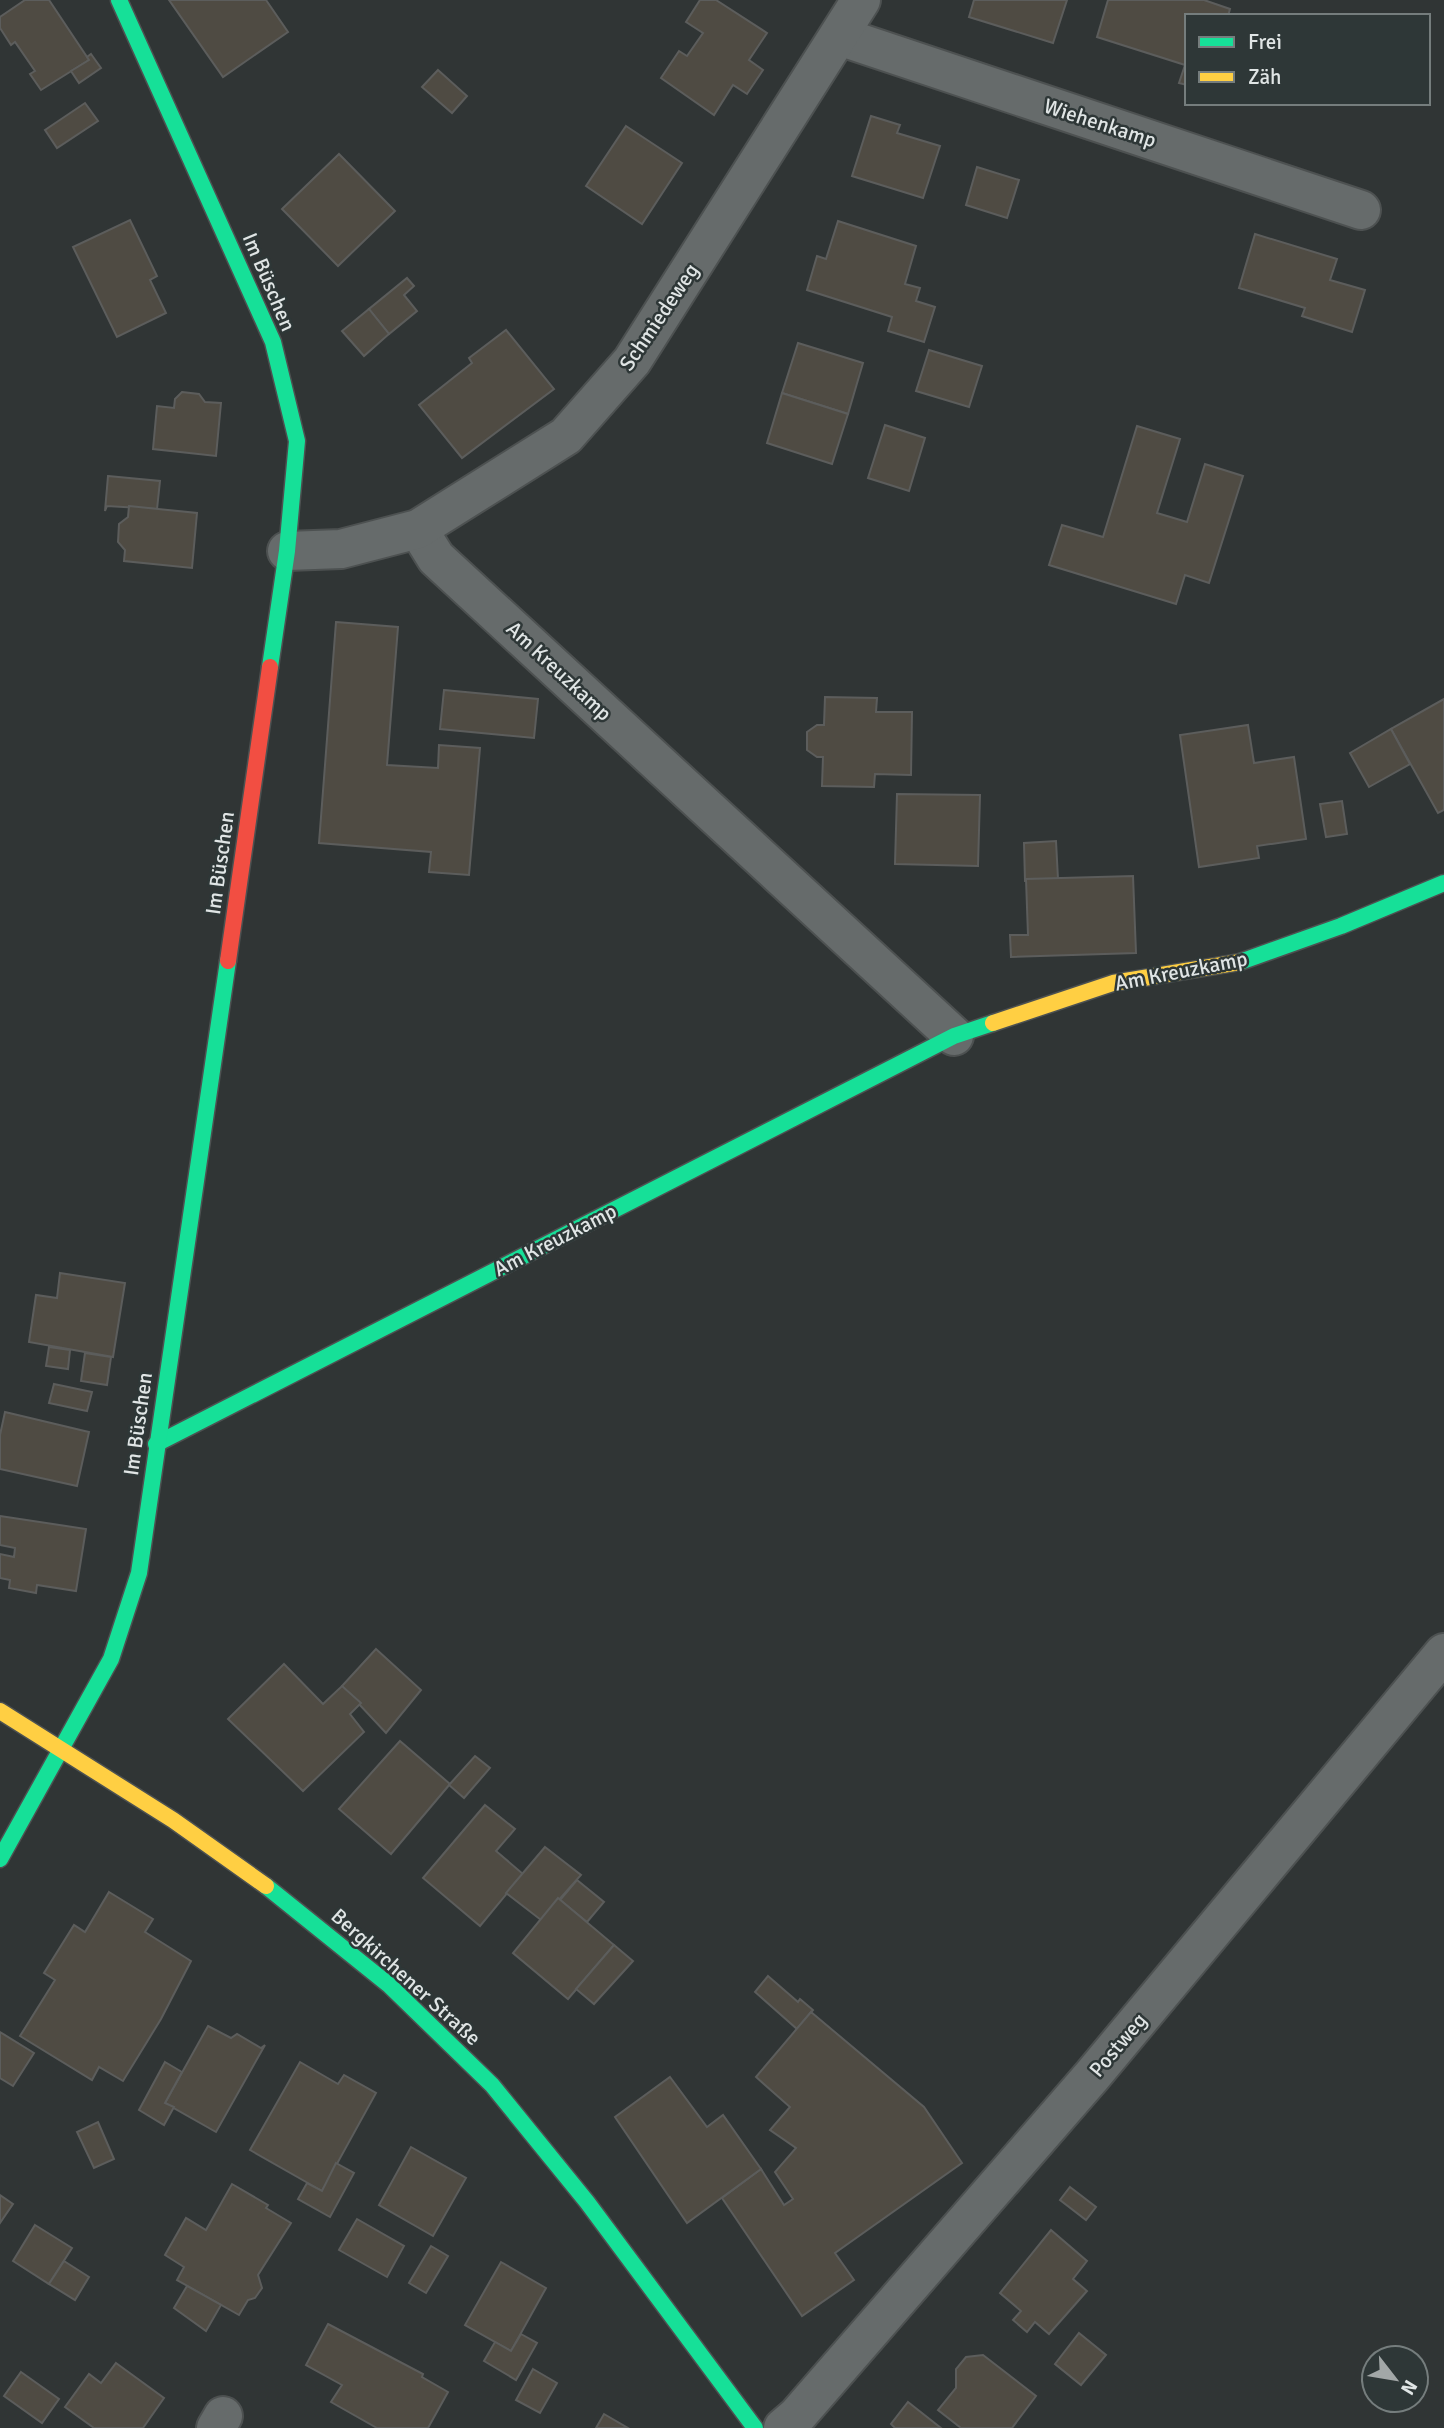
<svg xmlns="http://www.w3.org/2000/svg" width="1444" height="2428" font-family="Signika,sans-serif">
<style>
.building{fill:#4f4b43;stroke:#5c5d5c;stroke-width:2}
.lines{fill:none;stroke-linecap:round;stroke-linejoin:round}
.street-casing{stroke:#4d5151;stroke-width:42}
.fast-casing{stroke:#4d5151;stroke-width:19}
.slow-casing{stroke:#4d5151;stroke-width:19}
.jam-casing{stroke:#4d5151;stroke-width:19}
.street{stroke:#666b6b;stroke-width:38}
.fast{stroke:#16e098;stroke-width:16}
.slow{stroke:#ffcf43;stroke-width:16}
.jam{stroke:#f24e42;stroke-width:16}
.labels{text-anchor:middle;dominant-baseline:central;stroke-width:5;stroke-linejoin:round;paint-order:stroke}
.street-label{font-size:21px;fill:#e0e5e5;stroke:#2e3737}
</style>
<rect width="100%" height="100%" fill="#303535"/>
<g class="building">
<path d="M25 0H49L89 60 41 90 30 74 35 71 15 42 11 45 0 28V17Z"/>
<path d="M169 0H266L288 32 223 77Z"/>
<path d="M700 0H716L767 33 749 60 763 70 747 94 733 85 714 115 661 78 679 51 687 56 703 33 686 22Z"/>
<path d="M974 0H1067L1053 43 969 17Z"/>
<path d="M1108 0H1204L1230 9 1228 16H1187V85L1179 83 1185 65 1097 37Z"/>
<path d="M91 54 101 68 79 83 71 71 89 60 87 57Z"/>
<path d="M438 70 467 96 452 113 422 87Z"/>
<path d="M85 103 98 121 57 148 45 130Z"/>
<path d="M871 116 900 125 897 133 940 146 923 198 852 176Z"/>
<path d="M626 126 682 163 642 224 586 186Z"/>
<path d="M339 154 395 211 338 266 282 209Z"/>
<path d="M977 167 1019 180 1007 218 966 205Z"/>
<path d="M130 220 157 276 150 280 166 313 117 337 73 247Z"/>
<path d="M838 221 916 246 905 284 920 288 916 301 935 307 924 342 888 331 892 317 807 290 817 256 826 259Z"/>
<path d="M1255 234 1337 259 1330 280 1365 290 1352 332 1302 316 1305 308 1239 288Z"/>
<path d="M407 278 414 286 404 295 417 311 389 334 369 309Z"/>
<path d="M369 309 389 334 364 356 342 331Z"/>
<path d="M506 330 554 389 462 458 419 405 472 363 469 358Z"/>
<path d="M798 343 863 363 848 414 782 393Z"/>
<path d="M929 350 982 366 969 407 916 391Z"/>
<path d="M182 392 199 394 205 402 221 403 216 456 153 449 157 406 174 408 175 399Z"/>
<path d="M782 393 848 414 832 464 767 443Z"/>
<path d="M885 425 925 438 909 491 868 478Z"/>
<path d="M1137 426 1180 439 1157 513 1187 522 1205 464 1243 476 1209 583 1185 575 1176 604 1049 565 1062 525 1103 537Z"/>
<path d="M108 476 160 481 157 509 107 506 105 511Z"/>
<path d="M129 506 197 513 192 568 124 561 125 550 118 542 119 524 128 517Z"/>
<path d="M336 622 398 627 387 765 438 768 439 745 480 748 469 875 429 872 431 852 319 843Z"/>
<path d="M444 690 538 699 534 738 440 729Z"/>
<path d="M825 697 877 698 876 712H912L911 775 875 774 874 787 822 786 823 757H817L807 750V732L817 725H824Z"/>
<path d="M1444 699V810L1438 813 1391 729Z"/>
<path d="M1248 725 1254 763 1294 757 1306 839 1257 846 1259 858 1199 867 1180 735Z"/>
<path d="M1391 729 1410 764 1369 787 1350 753Z"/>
<path d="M897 794 980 795 978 866 895 864Z"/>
<path d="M1342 801 1347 834 1326 837 1320 804Z"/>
<path d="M1056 841 1058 879 1025 881 1024 843Z"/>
<path d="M1133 876 1136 953 1011 957 1010 935H1028L1026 879Z"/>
<path d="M60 1273 125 1283 113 1357 29 1342 36 1295 57 1298Z"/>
<path d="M49 1347 70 1350 68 1369 46 1366Z"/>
<path d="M85 1353 111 1357 107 1385 81 1381Z"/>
<path d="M54 1384 92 1392 87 1411 49 1403Z"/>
<path d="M5 1412 89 1432 77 1486 0 1469V1435Z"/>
<path d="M0 1516 86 1529 76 1591 37 1585 36 1593 9 1588 10 1580 0 1578V1554L14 1557 15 1548 0 1545Z"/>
<path d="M376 1649 421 1690 386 1733 342 1686Z"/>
<path d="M284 1664 323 1704 342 1686 361 1703 350 1714 364 1732 303 1791 228 1719Z"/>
<path d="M400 1741 450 1784 391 1854 339 1809Z"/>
<path d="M475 1756 490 1768 464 1798 449 1785Z"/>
<path d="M485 1805 515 1829 496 1851 523 1874 480 1926 423 1878Z"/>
<path d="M545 1847 581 1875 541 1920 506 1893Z"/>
<path d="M577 1880 604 1902 587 1922 560 1900Z"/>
<path d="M109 1892 153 1919 145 1932 191 1961 161 2019 123 2081 99 2067 92 2080 20 2036 55 1980 44 1973 74 1925 85 1932Z"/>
<path d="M558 1898 614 1945 568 1999 513 1953Z"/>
<path d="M614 1945 633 1961 594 2004 576 1989Z"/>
<path d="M768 1976 798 2002 800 1999 813 2010 797 2029 755 1992Z"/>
<path d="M811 2012 924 2107 962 2163 835 2253 854 2280 802 2316 722 2198 761 2169 784 2205 793 2199 775 2172 796 2148 770 2130 790 2107 756 2077Z"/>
<path d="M208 2026 231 2038 237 2034 261 2048 265 2045 216 2132 165 2103Z"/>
<path d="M0 2032 34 2053 13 2086 0 2078Z"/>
<path d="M165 2062 182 2072 165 2103 174 2107 164 2125 139 2110Z"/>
<path d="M300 2062 338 2084 344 2075 376 2093 322 2191 250 2150Z"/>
<path d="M670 2077 707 2127 723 2115 761 2169 687 2223 615 2117Z"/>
<path d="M98 2122 114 2159 94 2168 77 2132Z"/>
<path d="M411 2147 466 2178 433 2236 379 2205Z"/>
<path d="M336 2163 354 2173 330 2217 298 2199 307 2183 322 2191Z"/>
<path d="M232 2184 268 2205 266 2208 291 2223 258 2275 262 2288 255 2298 248 2300 239 2315 177 2280 184 2267 165 2255 186 2218 206 2230Z"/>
<path d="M1070 2187 1096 2207 1086 2220 1060 2200Z"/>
<path d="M0 2195 13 2204 0 2223Z"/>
<path d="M357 2219 404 2246 387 2277 339 2250Z"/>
<path d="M35 2225 72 2248 49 2284 13 2261Z"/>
<path d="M1051 2230 1087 2261 1073 2279 1087 2291 1049 2334 1035 2322 1027 2332 1013 2320 1021 2311 1000 2293Z"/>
<path d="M431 2246 448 2256 426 2293 409 2283Z"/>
<path d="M64 2261 89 2277 75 2300 49 2284Z"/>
<path d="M501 2262 546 2288 511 2351 465 2325Z"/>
<path d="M187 2286 221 2305 206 2331 174 2308Z"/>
<path d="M328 2324 423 2374 422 2377 448 2392 428 2428H377L331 2402 342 2385 306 2365Z"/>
<path d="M1079 2333 1106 2355 1081 2385 1055 2364Z"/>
<path d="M521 2334 537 2343 516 2380 484 2361 495 2342 511 2351Z"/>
<path d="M983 2355 1036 2396 1012 2428H961L938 2410 956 2388V2369L966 2357Z"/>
<path d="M116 2363 164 2398 143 2428H94L65 2407 89 2374 101 2383Z"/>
<path d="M533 2369 557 2383 540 2413 516 2400Z"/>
<path d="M21 2372 59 2399 42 2423 4 2396Z"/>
<path d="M908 2402 941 2428H895L891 2424Z"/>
<path d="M604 2414 628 2428H596Z"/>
</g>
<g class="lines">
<g class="street-casing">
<g id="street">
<path d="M839 36 1361 210"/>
<path d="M418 529 436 558 954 1036"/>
<path d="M287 551 341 549 418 529 566 436 632 361 861 0"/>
<path d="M216 2428 223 2416"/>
<path d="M783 2428 797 2416 1092 2076 1444 1653"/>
</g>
</g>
<g class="fast-casing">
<g id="fast">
<path d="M119 0 273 342 297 441 287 551 270 667"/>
<path d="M1240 962 1341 926 1444 883"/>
<path d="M156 1444 954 1036 993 1023"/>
<path d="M0 1859 111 1659 139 1573 228 961"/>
<path d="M266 1886 389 1985 492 2085 587 2202 755 2428"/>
</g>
</g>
<g class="slow-casing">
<g id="slow">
<path d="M993 1023 1113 983 1240 962"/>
<path d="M0 1711 173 1820 266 1886"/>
</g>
</g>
<g class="jam-casing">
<path id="jam" d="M228 961 270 667"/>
</g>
<use href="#street" class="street"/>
<use href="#fast" class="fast"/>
<use href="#slow" class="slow"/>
<use href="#jam" class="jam"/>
</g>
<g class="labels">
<g class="street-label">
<text transform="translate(1100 123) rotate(18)">Wiehenkamp</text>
<text transform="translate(269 282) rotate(67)">Im Büschen</text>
<text transform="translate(659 317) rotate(-56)">Schmiedeweg</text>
<text transform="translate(559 671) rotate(43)">Am Kreuzkamp</text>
<text transform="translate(220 863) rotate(-82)">Im Büschen</text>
<text transform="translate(1181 971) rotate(-11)">Am Kreuzkamp</text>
<text transform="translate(555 1240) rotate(-27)">Am Kreuzkamp</text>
<text transform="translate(138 1424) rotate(-82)">Im Büschen</text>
<text transform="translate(406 1977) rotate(42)">Bergkirchener Straße</text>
<text transform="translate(1118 2045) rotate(-50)">Postweg</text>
</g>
</g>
<rect x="1185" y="14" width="245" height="91" fill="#2e3737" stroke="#757d7d" stroke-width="2"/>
<rect x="1199" y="37" width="35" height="10" fill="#16e098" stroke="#757d7d" stroke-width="2"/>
<text x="1248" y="49" font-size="21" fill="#e0e5e5">Frei</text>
<rect x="1199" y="72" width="35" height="10" fill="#ffcf43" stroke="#757d7d" stroke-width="2"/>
<text x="1248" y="84" font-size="21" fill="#e0e5e5">Zäh</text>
<g transform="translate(1395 2379) rotate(121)"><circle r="33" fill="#2e3737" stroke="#757d7d" stroke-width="2"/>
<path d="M0-5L12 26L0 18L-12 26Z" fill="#a2a7a7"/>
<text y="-10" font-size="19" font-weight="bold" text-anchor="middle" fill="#e0e5e5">N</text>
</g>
</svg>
